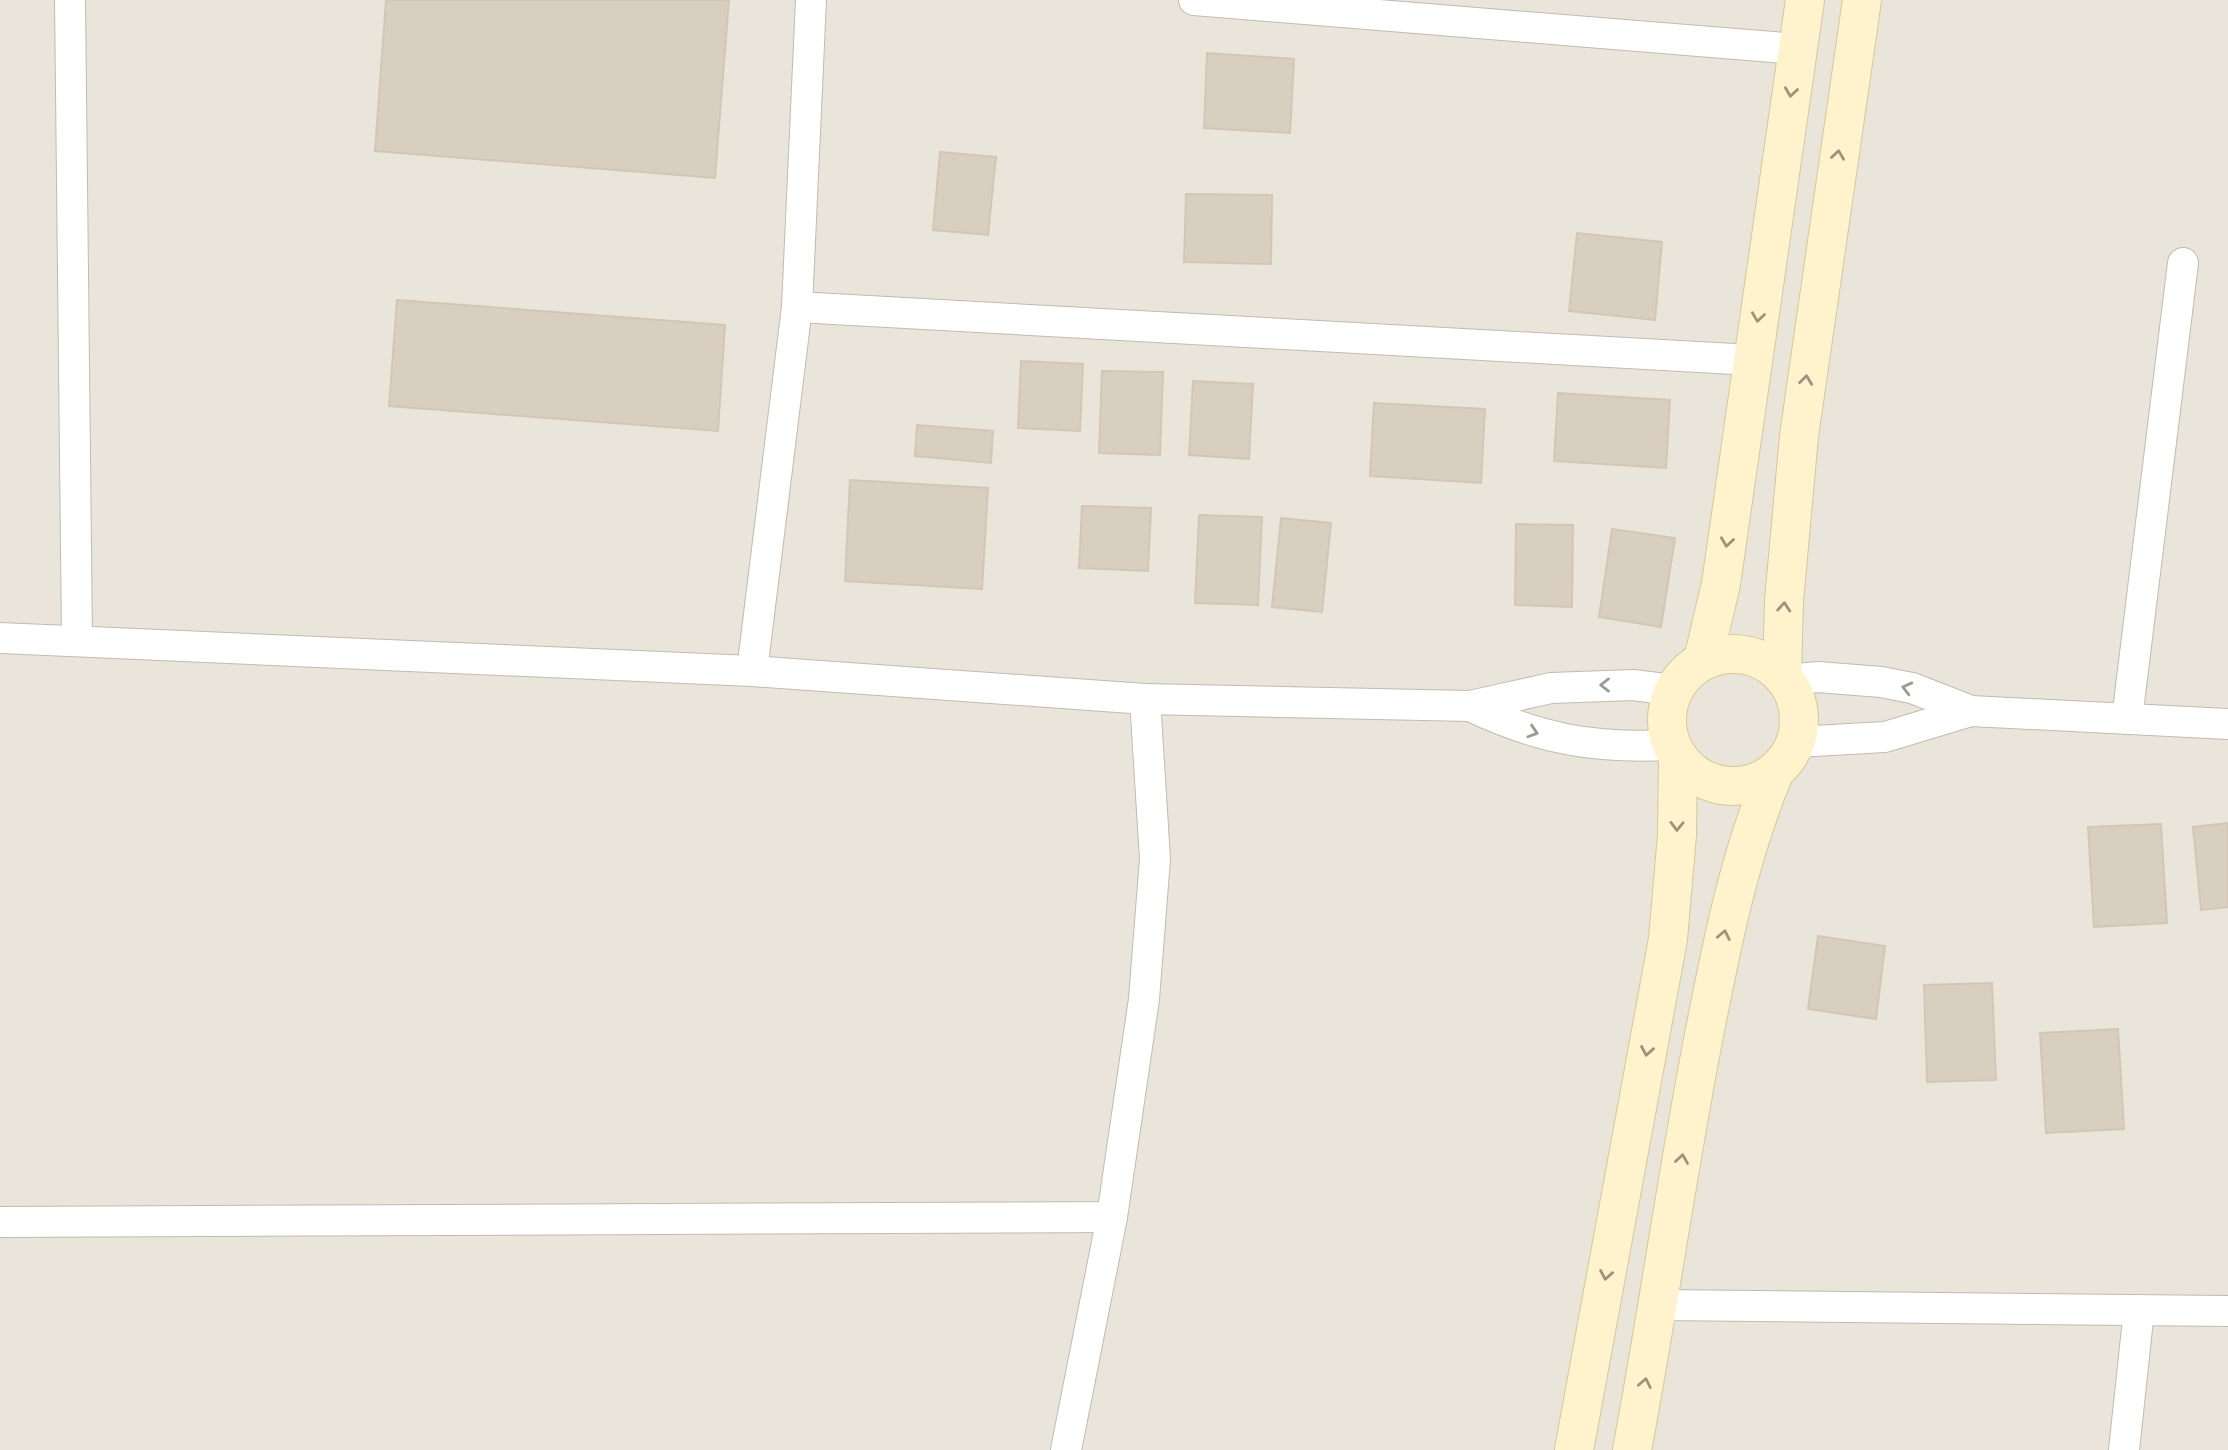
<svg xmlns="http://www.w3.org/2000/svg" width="2228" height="1450" font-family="'Fira Sans Condensed',sans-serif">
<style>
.residential{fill:#eae5da}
.building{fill:#d8cfc1;stroke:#d3c7b4;stroke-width:2}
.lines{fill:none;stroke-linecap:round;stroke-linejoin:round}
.street-casing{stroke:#c2bbae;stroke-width:32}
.secondary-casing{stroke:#d6c79b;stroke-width:40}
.street{stroke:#fff;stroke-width:30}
.secondary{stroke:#fff3cd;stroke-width:38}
.oneway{stroke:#9c937c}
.oneway2{stroke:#9c9892}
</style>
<rect width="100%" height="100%" fill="#f6f3ec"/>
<rect class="residential" x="0" y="0" width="2228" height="1450"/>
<g class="building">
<path d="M386 0H729L715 178 375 151Z"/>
<path d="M1207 53 1294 59 1290 133 1204 128Z"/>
<path d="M940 152 996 157 988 235 933 230Z"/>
<path d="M1186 194 1272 195 1271 264 1184 262Z"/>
<path d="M1577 233 1662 242 1655 320 1569 311Z"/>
<path d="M397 300 725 325 718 431 389 406Z"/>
<path d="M1021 361 1083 364 1080 431 1018 428Z"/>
<path d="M1102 371 1163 372 1160 455 1099 453Z"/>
<path d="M1193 381 1253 384 1249 459 1189 455Z"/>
<path d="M1558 393 1670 400 1666 468 1554 461Z"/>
<path d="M1374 403 1485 409 1481 483 1370 476Z"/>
<path d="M917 425 993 431 991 463 915 456Z"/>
<path d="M850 480 988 488 982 589 845 581Z"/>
<path d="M1082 506 1151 508 1148 571 1079 568Z"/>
<path d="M1199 515 1262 517 1258 605 1195 603Z"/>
<path d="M1281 518 1331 523 1322 612 1272 607Z"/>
<path d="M1516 524 1573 525 1572 607 1515 605Z"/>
<path d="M1612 529 1675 538 1661 627 1599 617Z"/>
<path d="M2228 823V907L2201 910 2193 827Z"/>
<path d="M2161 824 2167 923 2094 927 2088 827Z"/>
<path d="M1818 936 1885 946 1876 1019 1808 1009Z"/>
<path d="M1992 983 1996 1080 1927 1082 1924 985Z"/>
<path d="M2118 1029 2124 1129 2046 1133 2040 1033Z"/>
</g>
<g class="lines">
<g class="street-casing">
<g id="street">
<path d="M70 0 77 639"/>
<path d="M1194 0 1797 49"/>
<path d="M797 307 1752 360"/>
<path d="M0 638 752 671 1145 699 1470 706 1551 688 1633 685 1673 690"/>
<path d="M752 671 797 307 811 0"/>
<path d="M1786 680 1818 677 1881 682 1912 688 1971 711 2228 724"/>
<path d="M1470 706C1539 739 1595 749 1671 745"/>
<path d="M2127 719 2183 263"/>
<path d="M1796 742 1885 737 1971 711"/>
<path d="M0 1222 1112 1217"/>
<path d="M1659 1305 2228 1311"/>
<path d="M1066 1450 1112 1217 1144 999 1155 859 1145 699"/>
<path d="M2124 1450 2139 1310"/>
</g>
</g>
<g class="secondary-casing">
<g id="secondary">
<circle cx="1733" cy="720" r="66"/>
<path d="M1703 660 1721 584 1805 0"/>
<path d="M1782 675 1784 601 1799 436 1862 0"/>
<path d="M1574 1450 1668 939 1677 835 1678 757"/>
<path d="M1632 1450C1658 1312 1677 1173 1704 1035 1722 944 1738 860 1774 773"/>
</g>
</g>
<use href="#street" class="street"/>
<use href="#secondary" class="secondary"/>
</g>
<defs><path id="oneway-chevron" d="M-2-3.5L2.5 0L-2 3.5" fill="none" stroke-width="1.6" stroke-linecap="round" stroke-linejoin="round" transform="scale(1.75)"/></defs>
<g class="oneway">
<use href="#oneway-chevron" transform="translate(1791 92) rotate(98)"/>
<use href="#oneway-chevron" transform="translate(1838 155) rotate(-82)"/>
<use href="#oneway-chevron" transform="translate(1758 317) rotate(98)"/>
<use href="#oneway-chevron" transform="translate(1806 380) rotate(-83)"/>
<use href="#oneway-chevron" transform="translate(1727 542) rotate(98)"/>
<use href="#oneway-chevron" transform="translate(1784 607) rotate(-86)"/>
<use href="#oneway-chevron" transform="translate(1677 826) rotate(91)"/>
<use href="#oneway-chevron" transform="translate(1724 935) rotate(-79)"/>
<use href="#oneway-chevron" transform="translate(1647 1051) rotate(100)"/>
<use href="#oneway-chevron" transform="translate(1682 1159) rotate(-81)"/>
<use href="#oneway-chevron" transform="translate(1606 1275) rotate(100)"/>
<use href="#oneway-chevron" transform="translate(1645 1383) rotate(-79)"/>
</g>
<g class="oneway2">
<use href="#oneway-chevron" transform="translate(1605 685) rotate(-180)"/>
<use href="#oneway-chevron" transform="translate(1907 688) rotate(-166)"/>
<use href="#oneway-chevron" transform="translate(1533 732) rotate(18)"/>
</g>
</svg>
